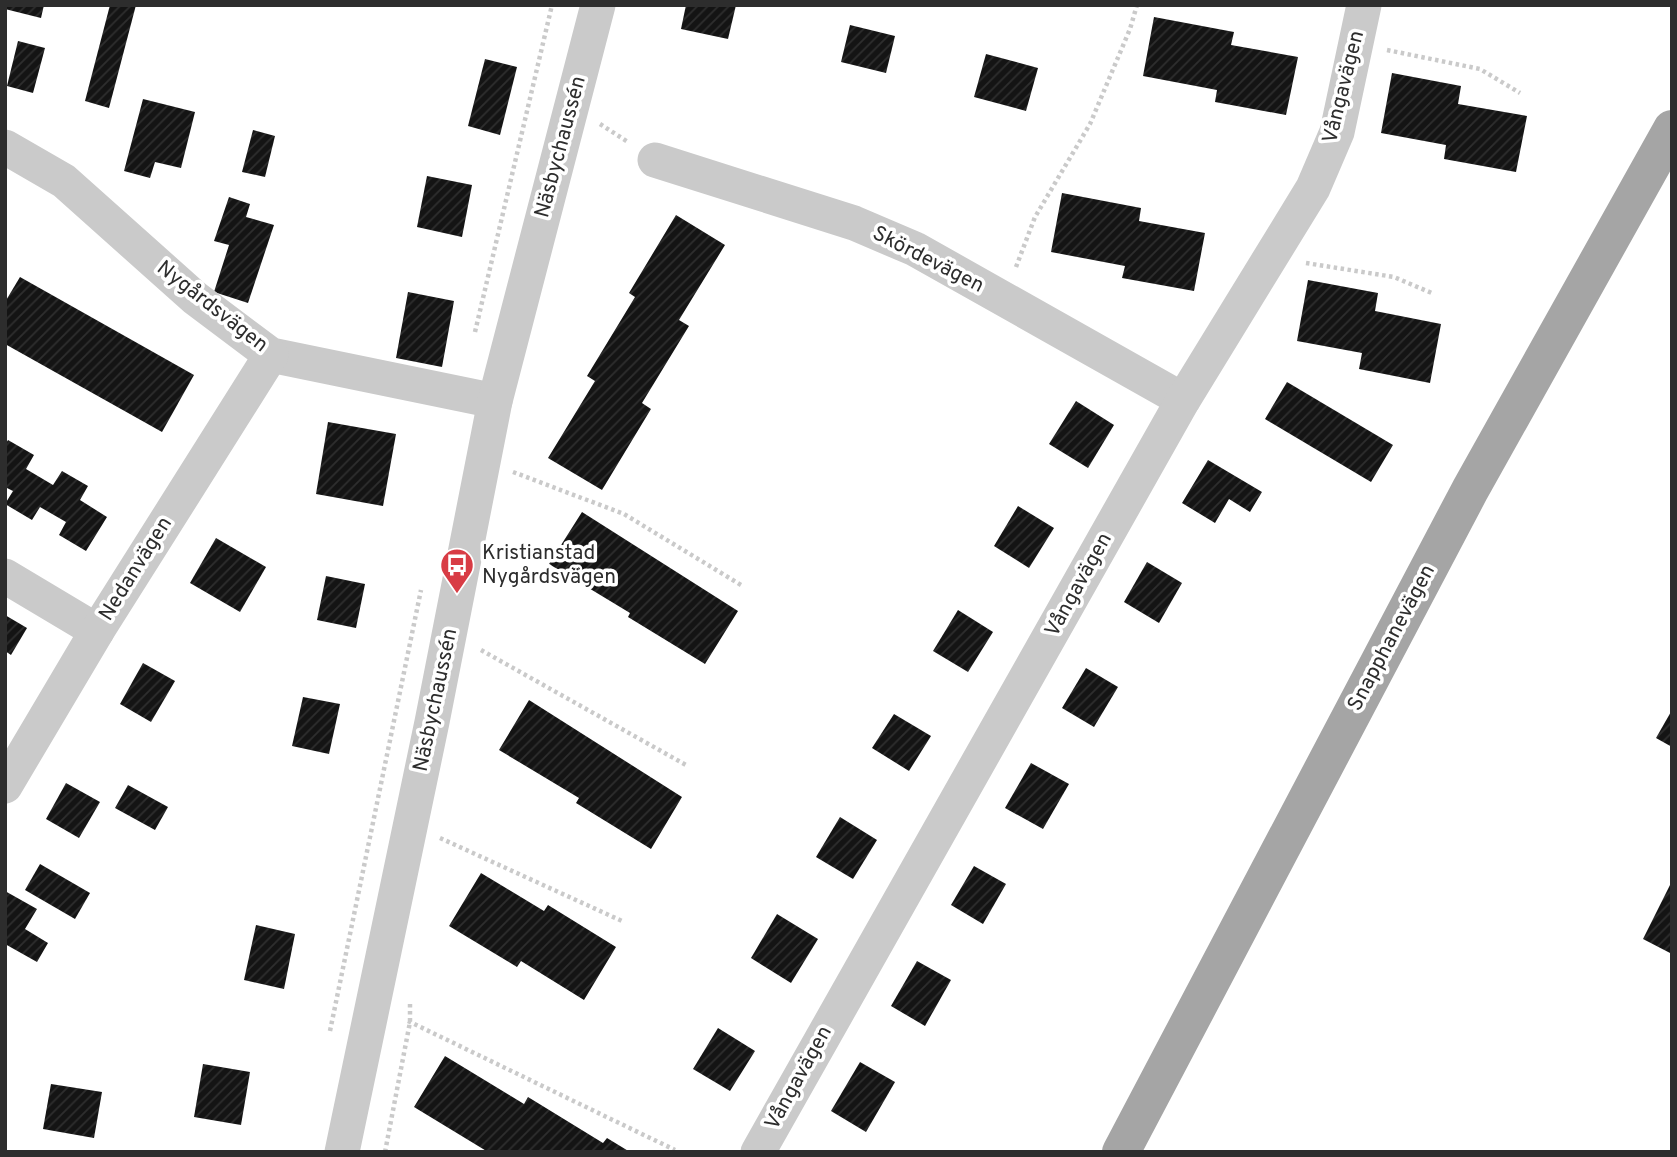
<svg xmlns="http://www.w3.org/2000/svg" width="1677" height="1157" font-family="Overpass,sans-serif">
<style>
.building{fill:url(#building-hatch)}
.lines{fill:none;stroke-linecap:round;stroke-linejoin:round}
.path{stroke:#cacaca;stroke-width:4.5;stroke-dasharray:3.5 3.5;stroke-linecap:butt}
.minor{stroke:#cacaca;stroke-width:35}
.major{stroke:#a5a5a5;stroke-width:38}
.labels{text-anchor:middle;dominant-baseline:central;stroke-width:7;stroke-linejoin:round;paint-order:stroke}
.street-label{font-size:21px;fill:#2d2d2d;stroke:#fff}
.poi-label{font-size:21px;fill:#2d2d2d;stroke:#fff;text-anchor:start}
</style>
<defs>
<pattern id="building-hatch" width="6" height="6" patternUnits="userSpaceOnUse" patternTransform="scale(1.75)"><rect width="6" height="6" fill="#141414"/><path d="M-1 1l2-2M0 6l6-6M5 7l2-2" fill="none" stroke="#2e2e2e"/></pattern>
</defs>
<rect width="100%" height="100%" fill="#fff"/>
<g class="building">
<path d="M5 5H44L41 18 5 9Z"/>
<path d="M110 5H136L109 108 85 101Z"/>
<path d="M686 5H736L728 39 681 29Z"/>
<path d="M1154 17 1234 32 1231 45 1298 57 1286 115 1215 102 1217 90 1143 76Z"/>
<path d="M850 25 895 36 886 73 841 62Z"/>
<path d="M18 41 45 48 33 93 7 86Z"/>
<path d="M986 54 1038 68 1026 111 974 97Z"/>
<path d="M485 59 517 67 500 135 468 126Z"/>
<path d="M1392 73 1461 86 1458 104 1527 116 1516 172 1444 159 1446 145 1381 133Z"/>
<path d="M143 99 195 112 181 168 155 162 150 178 124 171Z"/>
<path d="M253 130 275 136 265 177 242 172Z"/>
<path d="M427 176 472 185 462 237 417 227Z"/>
<path d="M1062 193 1141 208 1139 221 1205 233 1194 291 1122 278 1125 266 1051 252Z"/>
<path d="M229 197 250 204 246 217 274 225 248 303 214 292 229 245 214 241Z"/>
<path d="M676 215 725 245 679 320 689 326 642 403 651 409 602 490 548 458 595 381 587 376 635 297 629 293Z"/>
<path d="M20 277 194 375 162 432 5 344V302Z"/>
<path d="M1308 280 1378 293 1375 311 1441 324 1430 383 1359 369 1362 353 1297 341Z"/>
<path d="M408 292 454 301 442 367 396 358Z"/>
<path d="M1287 382 1393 445 1371 482 1265 419Z"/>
<path d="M1076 401 1114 425 1088 468 1049 444Z"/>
<path d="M328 422 396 434 383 506 316 494Z"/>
<path d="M8 440 34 455 26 469 53 485 62 471 88 486 80 500 107 517 86 551 59 535 66 522 40 507 32 520 5 504 13 491 5 487V445Z"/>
<path d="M1208 460 1262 492 1250 512 1229 499 1215 523 1182 503Z"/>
<path d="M1018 506 1054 528 1029 568 994 546Z"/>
<path d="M582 512 738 611 705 664 628 617 630 613 549 564Z"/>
<path d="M216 538 266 567 240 612 190 583Z"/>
<path d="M1147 562 1182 583 1159 623 1124 602Z"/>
<path d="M326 576 365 584 356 628 317 620Z"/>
<path d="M958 610 993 632 968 672 933 651Z"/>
<path d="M5 615 27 628 11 655 5 651Z"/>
<path d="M143 663 175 681 151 722 120 704Z"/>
<path d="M1086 668 1118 687 1094 727 1062 708Z"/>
<path d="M303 697 340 704 329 754 292 746Z"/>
<path d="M529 700 682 797 651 849 576 803 579 798 499 750Z"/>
<path d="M1672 710V747L1656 738Z"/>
<path d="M894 714 931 736 909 771 872 748Z"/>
<path d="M1031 763 1069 784 1043 829 1005 808Z"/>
<path d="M66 783 100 802 79 838 46 819Z"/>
<path d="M128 785 168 807 155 830 115 808Z"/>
<path d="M840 817 877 840 853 879 816 857Z"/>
<path d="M40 864 90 893 75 919 25 890Z"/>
<path d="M974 866 1006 884 983 924 951 905Z"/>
<path d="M481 873 544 911 548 905 616 947 584 1000 521 961 517 967 449 926Z"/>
<path d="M1672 881V954L1643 939Z"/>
<path d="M5 891 37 909 25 929 48 943 37 962 5 944Z"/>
<path d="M777 914 818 939 791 983 751 958Z"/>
<path d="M256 925 295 934 284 989 244 980Z"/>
<path d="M917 961 951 980 925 1026 891 1006Z"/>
<path d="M718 1028 755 1051 730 1091 693 1069Z"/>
<path d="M445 1056 524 1104 528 1097 603 1143 607 1138 630 1152H488L414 1107Z"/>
<path d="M860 1062 895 1082 866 1132 831 1111Z"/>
<path d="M203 1064 250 1072 241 1125 194 1117Z"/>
<path d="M51 1084 102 1092 94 1138 43 1129Z"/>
</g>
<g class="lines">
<g class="path">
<path d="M1387 50 1480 69 1520 93"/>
<path d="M600 124 628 142"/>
<path d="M1306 263 1394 277 1434 294"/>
<path d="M1016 267 1035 217 1090 124 1130 29 1137 5"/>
<path d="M475 332 552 5"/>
<path d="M513 472 624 514 741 585"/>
<path d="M481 650 686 765"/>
<path d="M440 838 622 921"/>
<path d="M408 1021 675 1150"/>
<path d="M330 1031 421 590"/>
<path d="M385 1152 410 1022V1001"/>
</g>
<g class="minor">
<path d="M5 147 64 181 195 298 271 355 495 401"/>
<path d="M655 160 854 223 915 249 1183 400"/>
<path d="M5 576 97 631"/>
<path d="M5 786 97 631 271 355"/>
<path d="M342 1152 432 722 495 401 598 5"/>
<path d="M758 1152 1183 400 1313 188 1337 132 1364 5"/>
</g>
<path class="major" d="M1121 1152 1470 490 1672 129"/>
</g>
<defs>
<g id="bus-pin" transform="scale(1.75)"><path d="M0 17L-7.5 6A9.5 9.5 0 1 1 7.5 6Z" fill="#d83c45" stroke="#fff"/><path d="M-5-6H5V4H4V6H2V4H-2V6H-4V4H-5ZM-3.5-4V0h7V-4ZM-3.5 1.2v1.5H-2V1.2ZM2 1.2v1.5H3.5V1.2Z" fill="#fff"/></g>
</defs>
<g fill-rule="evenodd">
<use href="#bus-pin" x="457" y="565"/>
</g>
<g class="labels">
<g class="street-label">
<text transform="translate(1344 87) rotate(-76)">Vångavägen</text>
<text transform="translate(561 147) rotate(-75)">Näsbychaussén</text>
<text transform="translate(928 260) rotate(27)">Skördevägen</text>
<text transform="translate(212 307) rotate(38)">Nygårdsvägen</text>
<text transform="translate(136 569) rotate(-58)">Nedanvägen</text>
<text transform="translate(1079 585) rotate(-61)">Vångavägen</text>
<text transform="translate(1392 638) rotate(-62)">Snapphanevägen</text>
<text transform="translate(436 700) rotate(-78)">Näsbychaussén</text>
<text transform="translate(799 1078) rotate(-61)">Vångavägen</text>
</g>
<g class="poi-label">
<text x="482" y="553">Kristianstad<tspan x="482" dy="24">Nygårdsvägen</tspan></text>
</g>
</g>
<rect width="1677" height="1157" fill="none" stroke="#2d2d2d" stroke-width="14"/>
</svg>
